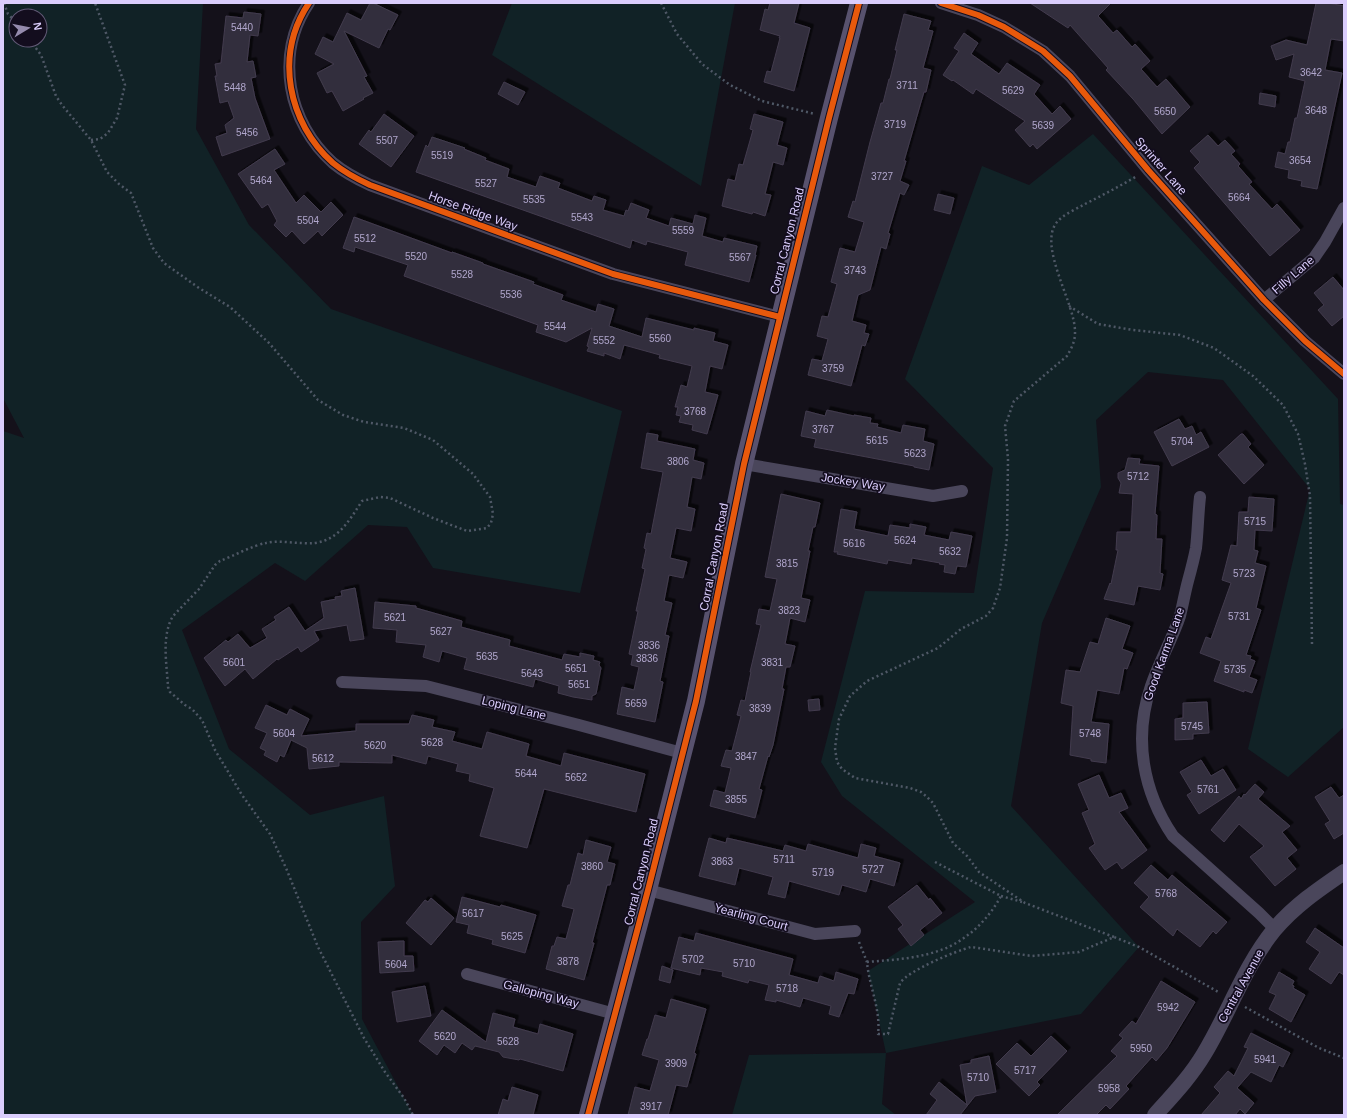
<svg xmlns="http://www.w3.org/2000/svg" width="1347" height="1118" font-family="Arial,sans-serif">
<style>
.green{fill:#112226;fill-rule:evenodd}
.building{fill:#332f3c;stroke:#423b4e;filter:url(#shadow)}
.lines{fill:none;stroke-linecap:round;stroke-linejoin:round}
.path{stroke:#4f5866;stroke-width:2.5;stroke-dasharray:2 3;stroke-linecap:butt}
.minor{stroke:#4a465b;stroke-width:12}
.tertiary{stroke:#4a465b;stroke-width:16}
.secondary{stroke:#58526e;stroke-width:18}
.cycleway-casing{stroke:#130d1e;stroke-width:8}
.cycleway{stroke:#e8590c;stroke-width:6}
.labels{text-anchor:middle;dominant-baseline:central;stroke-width:3.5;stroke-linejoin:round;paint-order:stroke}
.number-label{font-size:10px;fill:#b0a6cc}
.street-label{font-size:12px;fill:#dacdfc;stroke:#130d1e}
</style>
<defs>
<filter id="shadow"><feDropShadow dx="3.5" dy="-3.5" stdDeviation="0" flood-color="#0009"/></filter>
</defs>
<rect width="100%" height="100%" fill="#14111a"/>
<g class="green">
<path d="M3 3H203L196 129 249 225 331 309 622 411 580 593 433 568 407 527 368 525 305 581 275 563 182 630 229 749 310 815 384 796 395 886 361 922 362 1019 413 1115H3V431L24 438 3 398ZM16 16H40V40H16Z"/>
<path d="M512 3H735L701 186 492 55Z"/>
<path d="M1093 134 1338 399 1340 504 1344 505V727L1288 777 1248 749 1310 489 1223 380 1148 372 1096 420 1101 487 1042 623 1011 806 1139 947 1081 1014 886 1053 882 1104 896 1115H732L749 1055 886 1053 868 971 975 902 842 796 821 762 865 591 974 593 993 468 905 379 982 166 1029 185Z"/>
</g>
<g class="building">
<path d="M370 3H373L398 15 390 30 388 29 379 48 344 31 367 76 364 77 373 93 363 98 364 99 343 111 332 91 327 93 317 73 334 64 315 54 323 37 333 42 347 13 361 20Z"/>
<path d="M770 3H799L794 23 810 28 794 91 764 82 767 71 771 72 780 38H779L780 36 760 30 765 9 768 10Z"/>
<path d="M1030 3H1111L1098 16 1113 33 1117 30 1132 47 1135 44 1150 61 1141 69 1157 87 1166 79 1190 107 1162 134 1133 99 1106 70 1108 68 1070 25 1068 28Z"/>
<path d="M1316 3H1328L1344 6V41L1331 39 1325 70 1342 73 1317 189 1301 186 1302 181 1288 178 1289 170 1275 167 1278 152 1285 154 1288 142H1290L1295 118H1297L1305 81 1289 77 1294 54 1276 60 1271 46 1286 40 1307 45Z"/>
<path d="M244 12 261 14 258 36 250 35 247 62 253 61 256 77 251 78 255 98 270 139 222 156 216 137 227 133 225 125 234 118 228 101 220 103 215 76H217L215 64 221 63 226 16 243 18Z"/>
<path d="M904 14 931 21 928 30 933 31 923 68 931 70 926 92H924L921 102 904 161H906L900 181 909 185 904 195 900 193 888 233 890 234 886 249 881 247 870 290 858 295 852 321 866 325 864 333 869 334 865 346 862 345 851 386 808 375 812 359 822 361 828 339 817 336 822 316 828 317 837 284 831 282 840 248 855 252 864 222 848 217 853 201 855 202 870 142 881 103H883L889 79H890L897 50H895Z"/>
<path d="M964 33 978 43 971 54 999 74 1007 63 1040 85 1034 94 1052 114 1060 106 1071 119 1037 149 1033 144 1030 147 1015 130 1025 121 976 89 973 94 953 80 952 81 943 75 959 51 954 48Z"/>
<path d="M504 82 525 92 518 105 498 94Z"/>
<path d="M1260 93 1276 96 1275 107 1259 104Z"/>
<path d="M384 114 414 136 391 167 359 144 369 130 371 132Z"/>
<path d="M754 114 783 122 777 145 787 148 783 165 773 162 765 194 771 195 765 216 753 212 752 214 722 206 728 179 735 181 739 164 743 165 753 130 750 129Z"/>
<path d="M1208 135 1218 146 1225 140 1235 151 1231 154 1240 164 1238 166 1252 182 1249 184 1272 209 1277 204 1300 230 1270 256 1194 168 1200 162 1190 151Z"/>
<path d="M432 137 465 148 464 149 486 158 485 160 509 169 507 177 536 187 540 176 560 183 558 188 592 201 594 196 606 200 603 210 624 216 626 210 628 211 631 203 649 210 646 218 669 226 671 218 693 224 695 215 706 218 702 236 723 242 724 238 757 246 755 255H756L749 282 685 265 688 252 647 241 646 245 632 240 630 248 416 172 426 145 428 147Z"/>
<path d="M275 149 285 164 274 170 296 203 304 195 321 212 331 202 343 215 322 236 318 231 304 244 292 231 286 237 274 225 277 221 268 204 262 208 238 174Z"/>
<path d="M938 194 954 198 950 214 934 210Z"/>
<path d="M354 217 452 253V252L483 263V264L534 282 533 284 563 295 561 300 596 312 598 304 614 309 609 326 642 337 646 318 694 330V328L715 333 713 341 728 345 722 369 710 366 705 392 718 395 707 434 692 430 693 425 679 422 681 416 676 415 678 407H675L681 385 687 387 692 366 659 358 660 355 624 345 620 359 604 353V356L587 351 589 347 587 346 592 328 566 342 536 332 538 325 404 276 408 265 355 247 354 252 343 248Z"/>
<path d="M1333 277 1344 290V316L1332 326 1318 310 1324 305 1314 293Z"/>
<path d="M827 410 854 416V415L871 418 870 423 878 424 877 427 901 433 903 425 925 429 923 441 934 444 929 470 914 467V466L814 447 816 439 801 436 806 411 825 416Z"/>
<path d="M1179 419 1185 429 1192 426 1196 435 1201 432 1209 447 1172 466 1154 432Z"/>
<path d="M647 433 658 435 657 441 695 449 693 460 704 463 701 479 692 477 687 507 695 509 691 531 676 528 670 558 687 562 683 578 669 575 664 601 672 603 665 635 669 636 660 681 663 682 655 722 617 714 622 687 634 690 639 667 631 665 633 655 629 654 638 611H636L645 569 642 568 646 549 644 548 647 533 651 534 663 472 641 468Z"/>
<path d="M1241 434H1243L1251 444 1248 447 1264 465 1244 484 1218 455Z"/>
<path d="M1128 458 1140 459 1139 464 1159 466 1155 514 1157 515 1156 539H1162L1160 573 1163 574 1160 590 1138 586 1134 605 1104 599 1110 583 1111 584 1118 550H1116L1117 532H1131L1133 494 1119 493 1121 483 1118 478V473L1125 470Z"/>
<path d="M781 494 820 503 815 527H813L808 551H810L801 598 810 600 805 622 790 618 785 644 795 646 790 667H786L782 689H784L773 745 769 757 768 756 759 789 762 790 755 818 710 806 714 790 725 793 731 768 721 766 726 750 732 751 741 716 737 715 741 700 745 701 751 672H750L761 625 756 624 759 609 770 611 777 579 765 577Z"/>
<path d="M1249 497 1274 499 1272 531 1255 530 1254 550 1258 551 1255 563 1266 566 1256 608 1261 610 1246 655 1251 656 1250 659 1255 661 1249 677 1257 680 1252 693 1244 690V692L1214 681 1221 661 1200 653 1206 637 1211 639 1231 583 1222 580 1231 545 1237 546 1239 512H1248Z"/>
<path d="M841 509 857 512 854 529 888 536 890 525 910 528V524L926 527 924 535 949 540 951 532 972 536 966 567 957 566 955 574 944 572 945 565 939 564 940 563 912 558 911 564 888 560 887 564 837 554 838 552H834Z"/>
<path d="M355 588 364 639 350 641 347 625 314 631 319 640 301 652 298 647 278 660 277 659 253 679 245 669 225 686 204 658 226 640 228 642 238 634 250 648 267 638 262 629 276 620 274 617 289 607 305 631 324 618 321 602 336 599 335 597 342 596 341 591Z"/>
<path d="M375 602 416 606V608L462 621 461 627 510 640 509 646 562 660 564 654 580 657V653L594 656 593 660 600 662 599 665 601 668 596 694 592 696V700L573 697 558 693 559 686 535 679 533 687 464 669 467 658 442 651 439 662 423 657 426 645 396 642 397 630 373 628Z"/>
<path d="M1106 618 1130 626 1122 649 1133 653 1127 669 1124 668 1119 694 1097 690 1091 722 1109 724 1106 763 1091 761V759L1070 755 1073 706 1061 703 1066 670 1080 672 1090 642 1098 644Z"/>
<path d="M819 699 820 710 809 711 808 700Z"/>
<path d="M1207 702 1209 733 1193 734V739L1175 740V719L1183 718V703Z"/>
<path d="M266 705 287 715 290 709 309 719 301 736 356 731V724H409L412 715 434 720 432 727 455 732 452 741 482 749 487 732 529 744 526 756 561 766 564 753 645 774 636 812 544 789 527 848 480 836 494 788 469 781 470 774 456 771 458 764 428 756 426 764 392 755V763L339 762V766L309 769 307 748 291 740 284 757 280 755 277 762 264 755 266 751 260 748 267 733 255 728Z"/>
<path d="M1201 760 1211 776 1223 769 1236 790 1199 814 1187 795 1192 792 1180 772Z"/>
<path d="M1099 775 1109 798 1121 793 1128 808 1119 812 1147 850 1122 869 1117 862 1105 870 1089 848 1095 844 1082 813 1089 810 1078 784Z"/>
<path d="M1255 784 1264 792 1258 799 1290 826 1282 832 1297 850 1287 858 1296 869 1275 886 1250 857 1264 846 1239 824 1224 842 1211 830 1239 796 1241 799 1244 794 1245 795Z"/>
<path d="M1331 787 1339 798 1344 795V833L1334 839 1325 824 1330 821 1315 797Z"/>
<path d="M709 838 726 843 727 838 783 851 785 845 806 851 808 844 858 858 861 844 876 848 874 856 900 863 894 886 870 879 866 892 842 885 839 895 789 881 785 898 768 894 773 877 739 868 735 885 699 876Z"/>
<path d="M586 840 611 847 607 862 615 864 610 885H607L592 943H594L584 980 546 969 552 946H554L557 937 566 939 574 909 562 906 568 885H570L578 853 583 855Z"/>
<path d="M1151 865 1168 880 1172 875 1227 922 1216 934 1213 931 1200 947 1177 929 1173 936 1140 907 1149 897 1134 883Z"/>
<path d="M917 885 929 900 930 898 942 913 920 930 924 935 911 946 898 929 903 925 888 907Z"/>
<path d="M462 897 500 907 501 905 536 915 525 953 492 944 493 940 467 933 469 925 456 922Z"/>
<path d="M431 898 454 918 431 945 406 923 425 900 428 902Z"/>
<path d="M1315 928 1344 948V975L1339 972 1331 984 1309 969 1320 952 1306 942Z"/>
<path d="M696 933 793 959 789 975 818 983 820 976 834 981 836 972 858 979 854 994 848 993 839 1017 829 1014 831 1006 803 998 800 1007 776 1000V1002L765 1000 769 985 749 980 748 983 722 976 723 972 701 968 700 975 671 968 679 937 694 941Z"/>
<path d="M404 941V956H413L414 971 380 973 378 942Z"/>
<path d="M662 966 673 970 670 983 659 980Z"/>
<path d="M1279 972 1294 981 1292 985 1294 986 1293 988 1305 995 1291 1022 1269 1009 1276 995 1269 992Z"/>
<path d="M1161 981 1195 1002 1167 1048 1156 1061 1152 1057 1126 1086 1129 1089 1110 1109 1106 1105 1096 1115H1057L1117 1056 1111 1051 1123 1038 1119 1035 1132 1021 1136 1024Z"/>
<path d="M425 986 431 1016 397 1022 392 992Z"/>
<path d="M671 999 706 1009 694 1053 696 1054 687 1087 676 1085 668 1115H628L635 1087 650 1091 659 1060 642 1055 647 1039H648L655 1015 666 1018Z"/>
<path d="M442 1010 486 1042 493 1013 515 1019 513 1027 538 1034 540 1024 573 1034 563 1071 520 1059 519 1060 503 1057 499 1052 475 1046 472 1050 462 1043 455 1053 444 1045 437 1055 419 1041Z"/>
<path d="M1251 1033 1290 1053 1283 1067 1279 1065 1271 1082 1251 1072 1237 1088 1254 1103 1245 1114 1240 1109 1235 1115H1201L1220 1093 1214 1087 1228 1071 1234 1076 1248 1048 1244 1047Z"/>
<path d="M1051 1036 1067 1051 1037 1082 1040 1085 1029 1096 996 1064 1017 1043 1031 1056Z"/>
<path d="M989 1056 996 1092 975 1096 960 1115H926L937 1100 930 1094 939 1082 967 1105 960 1065 971 1063V1060Z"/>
<path d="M512 1087 538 1095 533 1115H498L503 1099 508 1101Z"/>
</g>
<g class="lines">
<g class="path">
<path d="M4 3 8 14 16 22"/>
<path d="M661 3 677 34 702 64 730 85 762 101 815 114"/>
<path d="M30 40 41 55 56 96 62 105 91 140 107 172 119 184 131 193 153 248 164 263 199 288 230 307 269 343 318 400 343 415 364 422 404 428 433 440 473 474 490 497 493 514 491 523 487 528 467 531 433 518 390 498 380 497 362 501C347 524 335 546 303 543 291 543 278 540 266 543 254 545 233 556 220 561L215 565 199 589 173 616C161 636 167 665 168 687L170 692 185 705 192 709 202 720 215 750 242 795 270 834 286 868 318 947 364 1038 385 1072 404 1098 413 1115"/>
<path d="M91 140 100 139 108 133 117 118 125 85 95 3"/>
<path d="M1069 306 1098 324 1133 330 1180 335 1214 348 1253 376 1283 405 1298 434 1305 464 1310 496 1312 645"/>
<path d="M935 862 1001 896C987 922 963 944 935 952 913 959 890 960 867 962 869 986 881 1010 878 1034H888L900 983C909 970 956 951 971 947L1032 956 1079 952 1114 937 1139 947 1220 993"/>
<path d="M1001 896 1022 902"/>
<path d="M1114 937 1025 903 979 872 967 856 953 843 933 803 926 796 921 792 910 788 855 778 842 769 837 762 835 748 839 719 850 696 867 681 938 648 961 629 986 616 993 608 1000 588 1007 538 1008 459 1005 426 1014 401 1067 356C1071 349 1075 342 1075 333 1076 304 1037 246 1057 222 1064 214 1076 209 1085 204 1103 195 1120 186 1137 176"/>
<path d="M859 942 867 962"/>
<path d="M1245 1007 1319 1048 1344 1058"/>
</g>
<g class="minor">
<path d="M309 3C274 55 288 123 333 163 344 172 357 179 370 185L613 274 780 317"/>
<path d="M941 3 978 15 1004 27 1043 51 1070 76 1148 170 1264 300 1305 341 1344 374"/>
<path d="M1264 300 1314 258 1325 242 1344 208"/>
<path d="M744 464 933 496 962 491"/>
<path d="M1200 497C1198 514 1198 531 1196 548 1194 559 1191 570 1188 581 1185 592 1183 604 1180 616 1172 640 1159 662 1151 686 1133 738 1143 792 1173 836L1259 913 1275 929"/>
<path d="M342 682 426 686 579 725 682 753"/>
<path d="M648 890 815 934 855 931"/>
<path d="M467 974 615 1014"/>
</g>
<path class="tertiary" d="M1155 1115C1173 1095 1191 1076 1204 1054 1229 1013 1244 967 1274 930 1294 906 1319 889 1344 872"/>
<path class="secondary" d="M588 1115 648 890 696 701 744 464 829 118 859 3"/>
<g class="cycleway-casing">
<g id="cycleway">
<path d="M309 3C274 55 288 123 333 163 344 172 357 179 370 185L613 274 780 317"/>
<path d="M941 3 978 15 1004 27 1043 51 1070 76 1148 170 1264 300 1305 341 1344 374"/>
<path d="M588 1115 648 890 696 701 744 464 829 118 859 3"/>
</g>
</g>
<use href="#cycleway" class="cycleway"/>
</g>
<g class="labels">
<g class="number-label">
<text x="242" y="27">5440</text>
<text x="1311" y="72">3642</text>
<text x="907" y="85">3711</text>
<text x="235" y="87">5448</text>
<text x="1013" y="90">5629</text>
<text x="1316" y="110">3648</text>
<text x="1165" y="111">5650</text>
<text x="895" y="124">3719</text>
<text x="1043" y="125">5639</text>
<text x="247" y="132">5456</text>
<text x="387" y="140">5507</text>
<text x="442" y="155">5519</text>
<text x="1300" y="160">3654</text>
<text x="882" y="176">3727</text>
<text x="261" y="180">5464</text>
<text x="486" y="183">5527</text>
<text x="1239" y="197">5664</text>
<text x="534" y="199">5535</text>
<text x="582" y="217">5543</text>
<text x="308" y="220">5504</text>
<text x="683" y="230">5559</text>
<text x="365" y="238">5512</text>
<text x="416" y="256">5520</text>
<text x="740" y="257">5567</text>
<text x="855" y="270">3743</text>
<text x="462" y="274">5528</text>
<text x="511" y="294">5536</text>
<text x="555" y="326">5544</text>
<text x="660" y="338">5560</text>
<text x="604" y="340">5552</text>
<text x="833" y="368">3759</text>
<text x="695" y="411">3768</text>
<text x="823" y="429">3767</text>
<text x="877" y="440">5615</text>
<text x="1182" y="441">5704</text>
<text x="915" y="453">5623</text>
<text x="678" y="461">3806</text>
<text x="1138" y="476">5712</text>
<text x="1255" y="521">5715</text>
<text x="905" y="540">5624</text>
<text x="854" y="543">5616</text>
<text x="950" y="551">5632</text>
<text x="787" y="563">3815</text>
<text x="1244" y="573">5723</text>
<text x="789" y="610">3823</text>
<text x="1239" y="616">5731</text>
<text x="395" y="617">5621</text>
<text x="441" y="631">5627</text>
<text x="649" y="645">3836</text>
<text x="487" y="656">5635</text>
<text x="647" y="658">3836</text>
<text x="234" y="662">5601</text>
<text x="772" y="662">3831</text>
<text x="576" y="668">5651</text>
<text x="1235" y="669">5735</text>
<text x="532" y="673">5643</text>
<text x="579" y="684">5651</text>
<text x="636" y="703">5659</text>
<text x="760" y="708">3839</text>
<text x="1192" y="726">5745</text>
<text x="284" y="733">5604</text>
<text x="1090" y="733">5748</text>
<text x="432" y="742">5628</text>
<text x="375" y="745">5620</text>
<text x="746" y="756">3847</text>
<text x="323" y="758">5612</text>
<text x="526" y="773">5644</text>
<text x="576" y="777">5652</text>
<text x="1208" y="789">5761</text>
<text x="736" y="799">3855</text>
<text x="784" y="859">5711</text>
<text x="722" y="861">3863</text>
<text x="592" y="866">3860</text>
<text x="873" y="869">5727</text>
<text x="823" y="872">5719</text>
<text x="1166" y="893">5768</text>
<text x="473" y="913">5617</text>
<text x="512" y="936">5625</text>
<text x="693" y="959">5702</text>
<text x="568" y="961">3878</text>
<text x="744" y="963">5710</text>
<text x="396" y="964">5604</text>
<text x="787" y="988">5718</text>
<text x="1168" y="1007">5942</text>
<text x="445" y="1036">5620</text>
<text x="508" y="1041">5628</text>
<text x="1141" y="1048">5950</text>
<text x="1265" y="1059">5941</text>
<text x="676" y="1063">3909</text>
<text x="1025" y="1070">5717</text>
<text x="978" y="1077">5710</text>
<text x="1109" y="1088">5958</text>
<text x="651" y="1106">3917</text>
</g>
<g class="street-label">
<text transform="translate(1161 166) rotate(49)">Sprinter Lane</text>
<text transform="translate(473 211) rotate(20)">Horse Ridge Way</text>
<text transform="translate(787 241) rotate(-76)">Corral Canyon Road</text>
<text transform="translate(1293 275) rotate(-41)">Filly Lane</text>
<text transform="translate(853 482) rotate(9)">Jockey Way</text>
<text transform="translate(714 557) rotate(-79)">Corral Canyon Road</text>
<text transform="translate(1164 654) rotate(-70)">Good Karma Lane</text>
<text transform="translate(514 708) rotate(14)">Loping Lane</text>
<text transform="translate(641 872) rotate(-76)">Corral Canyon Road</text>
<text transform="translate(751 917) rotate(15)">Yearling Court</text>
<text transform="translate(1241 986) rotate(-61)">Central Avenue</text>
<text transform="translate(541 994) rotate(15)">Galloping Way</text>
</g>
</g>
<rect width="1347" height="1118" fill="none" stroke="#dacdfc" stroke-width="8"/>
<g transform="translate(28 28) rotate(80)"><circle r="19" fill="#130d1e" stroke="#635a77"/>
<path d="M0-3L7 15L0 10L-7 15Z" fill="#958bad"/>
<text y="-6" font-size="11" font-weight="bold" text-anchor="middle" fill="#dacdfc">N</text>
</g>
</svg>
